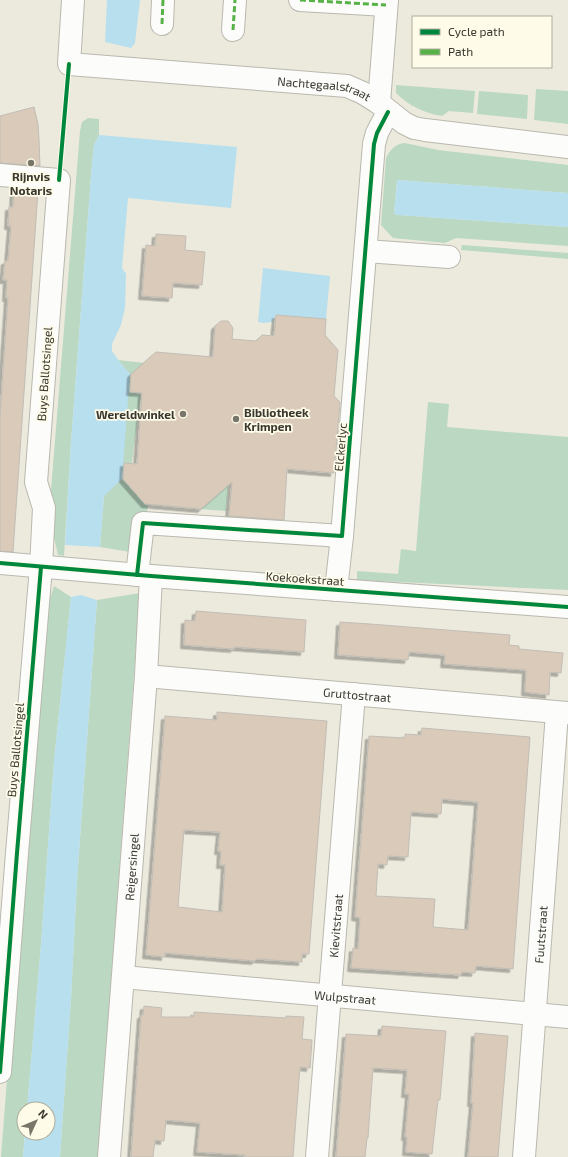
<svg xmlns="http://www.w3.org/2000/svg" width="568" height="1157" font-family="'Exo 2',sans-serif">
<style>
.green{fill:#bad8c2}
.water{fill:#b8dfee}
.building{fill:#dacab9;stroke:#c2bdb5;fill-rule:evenodd;filter:url(#shadow)}
.lines{fill:none;stroke-linecap:round;stroke-linejoin:round}
.minor-casing{stroke:#bab8af;stroke-width:24}
.minor{stroke:#fcfcfa;stroke-width:22}
.quiet{stroke:#56b246;stroke-width:3;stroke-dasharray:6 3;stroke-linecap:butt}
.cycleway-casing{stroke:#fefbe9;stroke-width:6}
.cycleway{stroke:#00873e;stroke-width:4}
.poi-dot{fill:#78766b;stroke:#fefbe9;stroke-width:1.5}
.labels{text-anchor:middle;dominant-baseline:central;stroke-width:3.5;stroke-linejoin:round;paint-order:stroke}
.street-label{font-size:12px;fill:#39372e;stroke:#fefbe9}
.poi-label{font-size:12px;font-weight:bold;fill:#39372e;stroke:#fefbe9}
</style>
<defs>
<filter id="shadow"><feDropShadow dx="-3.5" dy="3.5" stdDeviation="0" flood-color="#0004"/></filter>
</defs>
<rect width="100%" height="100%" fill="#eceadd"/>
<g class="green">
<path d="M396 85 475 91 473 113 449 111 442 116C424 113 409 106 396 93Z"/>
<path d="M536 89 568 91V124L534 120Z"/>
<path d="M479 91 528 95 527 119 477 114Z"/>
<path d="M88 118 99 119V135L94 145 92 163 71 442 64 556 58 555 49 515 80 131 82 122Z"/>
<path d="M405 143 438 150 568 165V193L397 180 394 214 399 215 568 227V246L456 238 445 243 393 238 381 225 386 158C391 149 395 144 405 143Z"/>
<path d="M462 245 568 253V259L461 250Z"/>
<path d="M118 360 145 363 129 485 208 493 230 466 226 511 148 505 142 554 100 547 104 496 130 374 122 365Z"/>
<path d="M428 402 449 404 447 427 568 437V590L357 580V571L398 574 401 549 416 551Z"/>
<path d="M54 586 71 597 54 761 41 944 27 1109H24L25 1133 23 1157H1L20 912 38 637Z"/>
<path d="M140 593 98 1157H60L71 999 77 881 97 600Z"/>
</g>
<g class="water">
<path d="M107 0H140L135 43 131 48 105 42Z"/>
<path d="M99 135 111 136 237 147 231 208 128 198 122 268 126 274 125 308 121 325 112 344V351L122 365 130 374 122 479 104 496 100 547 65 545 71 442 92 163 94 145Z"/>
<path d="M397 180 568 193V227L398 215 394 214Z"/>
<path d="M263 268 330 276 326 319 276 315 272 322 263 323 258 322Z"/>
<path d="M81 595 97 600 77 881 71 999 60 1157H23L25 1133H48V1109H27L41 944 54 761 71 597Z"/>
</g>
<g class="building">
<path d="M34 107 38 124 39 139 40 166 0 163V116Z"/>
<path d="M14 189 38 191 13 552 0 551V416L8 298H6L7 280H3L5 261H8L11 226H8L9 207H13Z"/>
<path d="M156 234 186 236 185 250 205 252 202 285 173 283 172 298 142 296 146 245 155 246Z"/>
<path d="M276 315 326 319 325 335 338 350 334 396 340 402 334 473 287 469 284 520 229 516 232 482 201 509 145 504 123 479 124 463 137 464 142 393 130 392 131 374 156 352 213 357 215 326 221 321H228L233 328 232 339 256 341 262 335 274 336Z"/>
<path d="M196 611 306 620 304 652 234 647V649L184 645 185 620 195 621Z"/>
<path d="M340 622 370 624 510 635 509 645 519 646V649L563 653 561 673 550 672 549 695 525 692 526 670 444 664 445 655 409 652 408 660 338 655Z"/>
<path d="M217 712 327 721 309 954H302V962L256 959 255 961 165 953V957L146 955 165 716 217 720ZM184 830 220 832 218 851H221L220 865H225L222 912 178 907Z"/>
<path d="M422 728 530 737 513 969 476 966 475 973 462 972 461 975 351 968 353 948 358 949 360 918 355 917 369 736 405 738V734L421 735ZM442 799 478 802 468 930 433 927 435 899 376 896 378 864 387 865 388 856 408 857 411 812 441 814Z"/>
<path d="M144 1006 162 1008 161 1017H194V1012L286 1018V1016L304 1017 302 1039 312 1040 310 1068 300 1067 293 1157H244L245 1155 197 1152 200 1123 166 1120 164 1141 155 1140 153 1157H131L141 1015H143Z"/>
<path d="M382 1026 446 1031 440 1100H438L432 1154 406 1152 407 1137H405L409 1094H405L407 1070 373 1068 368 1138H367L365 1157H336L346 1034 381 1036Z"/>
<path d="M475 1033 508 1036 498 1157H468L473 1103H471Z"/>
</g>
<g class="lines">
<g class="minor-casing">
<g id="minor">
<path id="s1" d="M73 0 69 64 347 86 363 93 379 103 404 123 414 128 425 130 568 147"/>
<path d="M300 0 386 5"/>
<path d="M162 24 163 0"/>
<path d="M233 30 235 0"/>
<path d="M379 103 387 0"/>
<path d="M0 175 59 180 36 482 44 508 41 567 17 853 0 1072"/>
<path d="M366 251 449 257"/>
<path d="M0 563 151 576 568 607"/>
<path d="M137 575 143 523 342 536 374 144 377 133 388 112"/>
<path d="M336 590 342 536"/>
<path id="s2" d="M146 676 568 713"/>
<path id="s3" d="M123 977 568 1017"/>
<path id="s4" d="M109 1157 146 676 151 576"/>
<path id="s5" d="M317 1157 354 694"/>
<path id="s6" d="M524 1157 557 713"/>
</g>
</g>
<use href="#minor" class="minor"/>
<g class="quiet">
<path d="M300 0 386 5"/>
<path d="M162 24 163 0"/>
<path d="M233 30 235 0"/>
</g>
<g class="cycleway-casing">
<g id="cycleway">
<path d="M59 180 69 64"/>
<path d="M0 563 151 576 568 607"/>
<path d="M137 575 143 523 342 536 374 144 377 133 388 112"/>
<path d="M0 1072 17 853 41 567"/>
</g>
</g>
<use href="#cycleway" class="cycleway"/>
</g>
<g class="poi-dot">
<circle cx="31" cy="163" r="4"/>
<circle cx="183" cy="414" r="4"/>
<circle cx="236" cy="419" r="4"/>
</g>
<g class="labels">
<g class="street-label">
<text stroke="none"><textPath href="#s1" startOffset="321">Nachtegaalstraat</textPath></text>
<text transform="translate(44 374) rotate(-86)">Buys Ballotsingel</text>
<text transform="translate(340 447) rotate(-85)">Elckerlyc</text>
<text transform="translate(305 578) rotate(4)">Koekoekstraat</text>
<text stroke="none"><textPath href="#s2" startOffset="212">Gruttostraat</textPath></text>
<text transform="translate(15 750) rotate(-85)">Buys Ballotsingel</text>
<text stroke="none"><textPath href="#s4" startOffset="291">Reigersingel</textPath></text>
<text stroke="none"><textPath href="#s5" startOffset="232">Kievitstraat</textPath></text>
<text stroke="none"><textPath href="#s6" startOffset="223">Fuutstraat</textPath></text>
<text stroke="none"><textPath href="#s3" startOffset="223">Wulpstraat</textPath></text>
</g>
<g class="poi-label">
<text x="31" y="176">Rijnvis<tspan x="31" dy="14">Notaris</tspan></text>
<text x="244" y="412" text-anchor="start">Bibliotheek<tspan x="244" dy="14">Krimpen</tspan></text>
<text x="175" y="414" text-anchor="end">Wereldwinkel</text>
</g>
</g>
<rect x="412" y="16" width="140" height="52" fill="#fefbe9" stroke="#afad9e"/>
<rect x="420" y="29" width="20" height="6" fill="#00873e" stroke="#afad9e"/>
<text x="448" y="36" font-size="12" fill="#39372e">Cycle path</text>
<rect x="420" y="49" width="20" height="6" fill="#56b246" stroke="#afad9e"/>
<text x="448" y="56" font-size="12" fill="#39372e">Path</text>
<g transform="translate(36 1121) rotate(46)"><circle r="19" fill="#fefbe9" stroke="#afad9e"/>
<path d="M0-3L7 15L0 10L-7 15Z" fill="#78766b"/>
<text y="-6" font-size="11" font-weight="bold" text-anchor="middle" fill="#39372e">N</text>
</g>
</svg>
